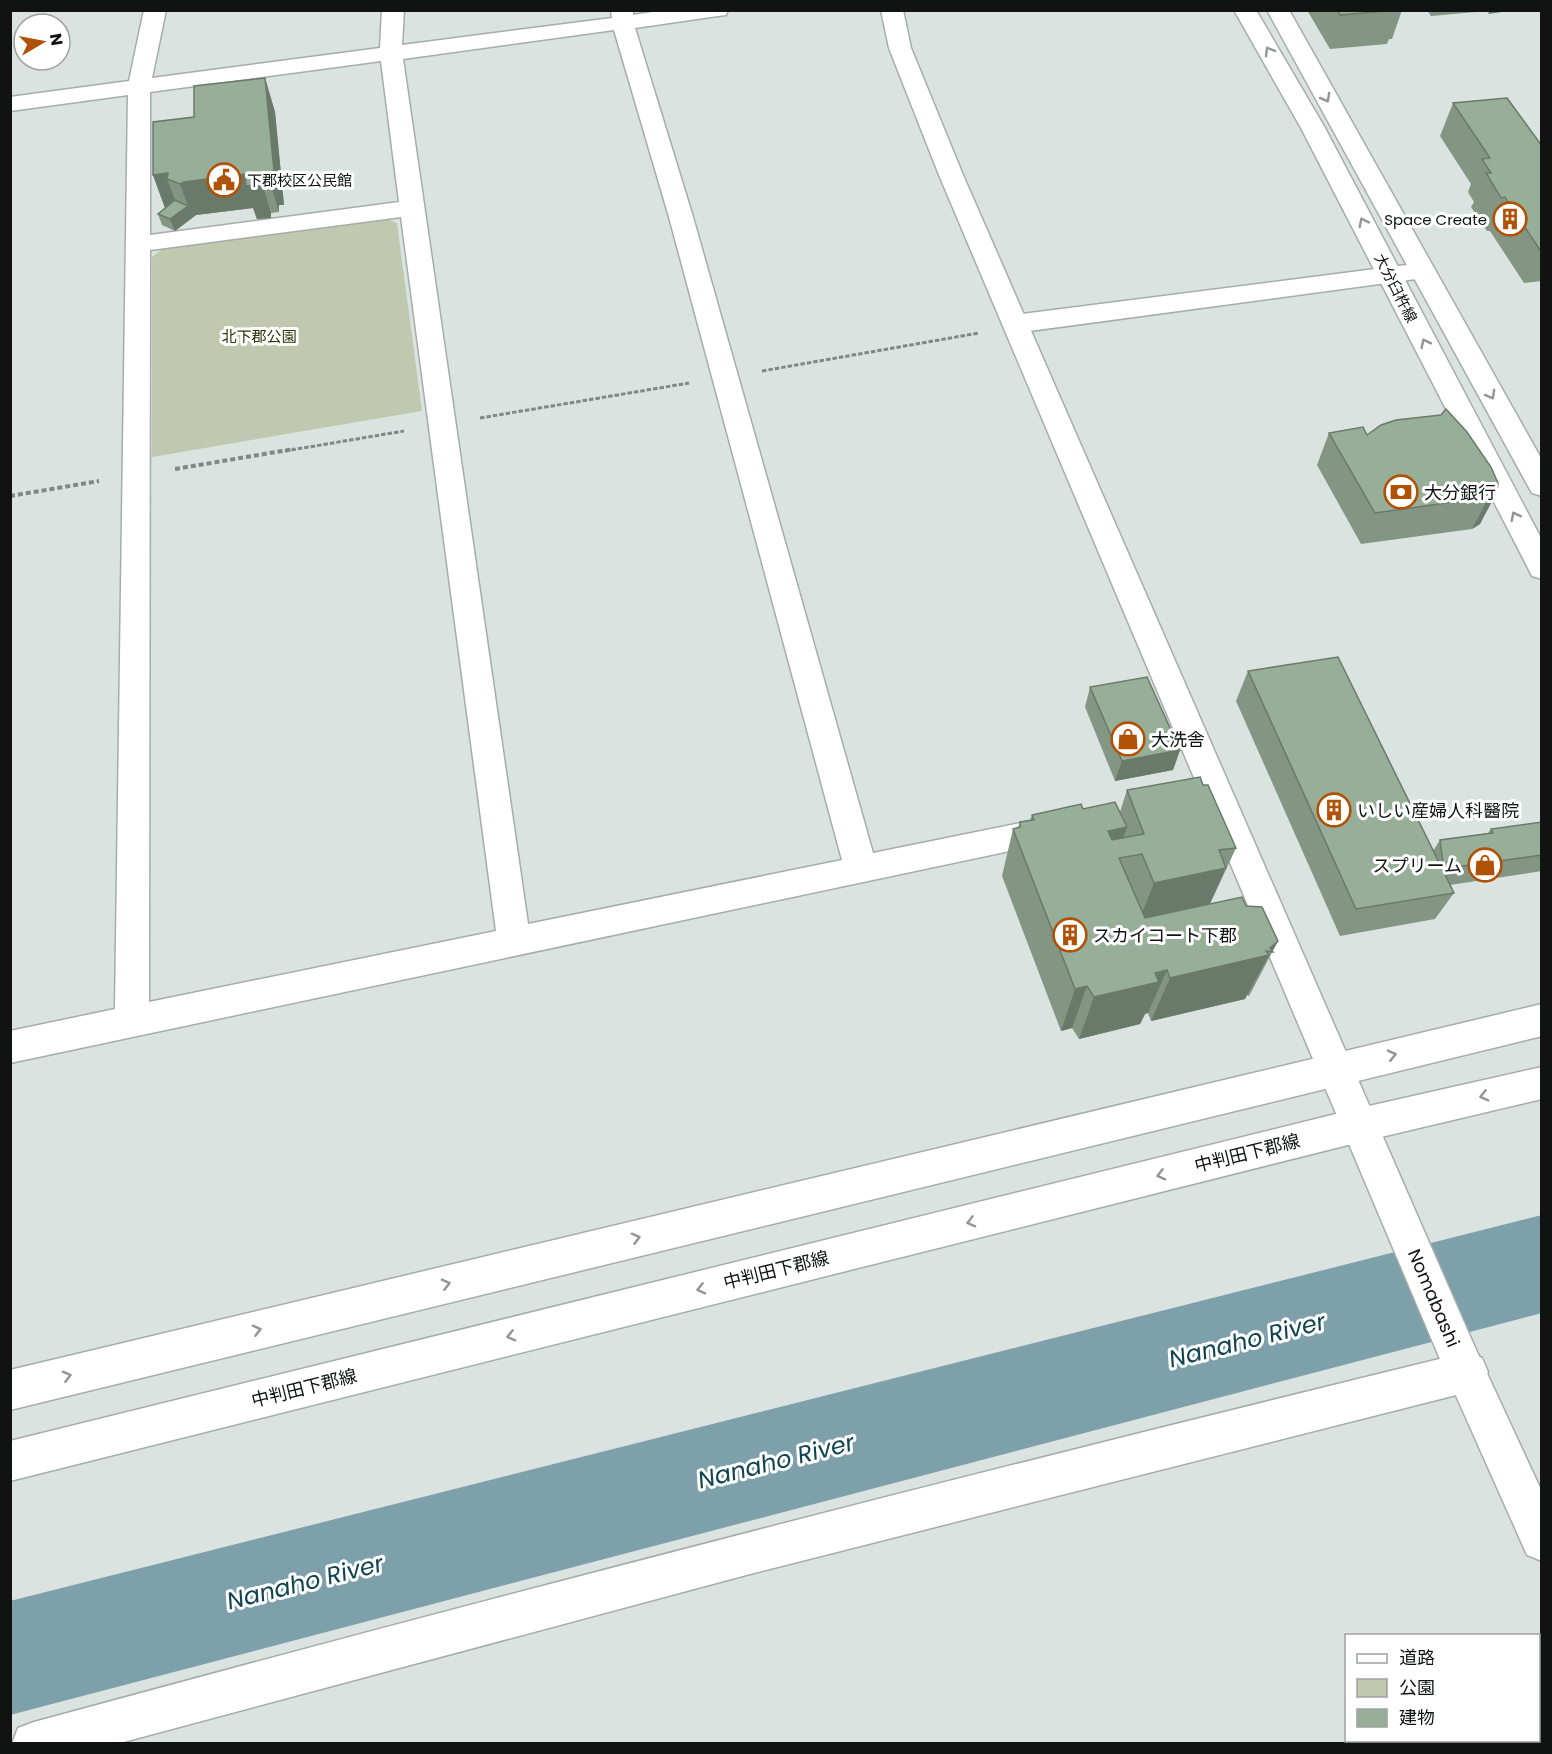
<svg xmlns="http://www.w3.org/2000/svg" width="1552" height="1754" font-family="Poppins,'Noto Sans JP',sans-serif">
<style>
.green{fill:#c0c8b0}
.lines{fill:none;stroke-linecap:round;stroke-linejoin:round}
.river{fill:#7ea0aa;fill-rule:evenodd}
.minor-casing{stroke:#a5adaa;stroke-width:3}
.tertiary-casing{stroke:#a5adaa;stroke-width:3}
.primary-casing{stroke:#a5adaa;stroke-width:3}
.path-far1{stroke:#828785;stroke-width:3;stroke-dasharray:4.5 2;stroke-linecap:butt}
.path{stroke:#828785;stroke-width:4;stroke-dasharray:5 3;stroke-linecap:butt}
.minor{fill:#fff;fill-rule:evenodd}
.tertiary{fill:#fff;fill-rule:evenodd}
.primary{fill:#fff;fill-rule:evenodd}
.wall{fill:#829683}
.shaded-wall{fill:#6a7a6a}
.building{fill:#97ae98;stroke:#6a7a6a;stroke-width:1.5}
.oneway{stroke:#939594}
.labels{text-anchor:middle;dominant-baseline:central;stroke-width:6;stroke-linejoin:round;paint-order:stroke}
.far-poi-label{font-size:15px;fill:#101312;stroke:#fff;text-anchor:start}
.far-street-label{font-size:15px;fill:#101312;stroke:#fff}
.far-park-label{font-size:15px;fill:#2c3606;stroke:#fff}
.poi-label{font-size:18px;fill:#101312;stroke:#fff;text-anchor:start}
.street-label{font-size:18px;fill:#101312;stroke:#fff}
.near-water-label{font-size:24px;font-style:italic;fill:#114451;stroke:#fff}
</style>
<rect width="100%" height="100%" fill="#dbe3e0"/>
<path class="green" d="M384 218 397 223 422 411 152 457V257L165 247Z"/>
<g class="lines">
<path class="river" d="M1542 1215V1313L10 1715V1601Z"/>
<g class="minor-casing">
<g id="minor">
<path d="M144 10H166L152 78 380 48 382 10H404L402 45 612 18 611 10H633V15L665 10H728L726 15 718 16 635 28 693 217 873 853 1055 816 1066 819 1071 829 1066 839 10 1063V1031L115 1009 128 95 10 111V97L129 81ZM614 30 669 217 842 860 528 924 403 59ZM381 61 399 202 150 235V92ZM401 217 496 931 149 1002 150 250Z"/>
<path d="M1422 263 1431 265 1435 271 1431 277 1015 333 1006 330 1002 324 1006 318 1015 315Z"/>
<path d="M1468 1352 1482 1358 1488 1372 1482 1386 1468 1392 750 1574 116 1744H12L18 1728 34 1722C510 1592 988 1469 1468 1352Z"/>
</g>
</g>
<g class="tertiary-casing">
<path id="tertiary" d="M881 10H903L911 48 963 175 1473 1343 1542 1492V1561L1527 1555 1445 1371 939 175 889 48Z"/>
</g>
<g class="primary-casing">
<g id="primary">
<path d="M1234 10H1256L1325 128 1542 540V579L1532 576 1528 568 1301 128Z"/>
<path d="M1267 10H1289L1542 460V496L1532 493 1528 486Z"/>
<path d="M1542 1004V1036L10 1410V1370Z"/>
<path d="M1542 1067V1099L1360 1142 10 1481V1441L1360 1108Z"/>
</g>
</g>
<g class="path-far1">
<path d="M762 371 979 333"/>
<path d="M480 418 689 383"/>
<path d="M285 451 404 431"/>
</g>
<g class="path">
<path d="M175 469 294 449"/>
<path d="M10 496 99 481"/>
</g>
<use href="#minor" class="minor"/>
<use href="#tertiary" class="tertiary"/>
<use href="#primary" class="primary"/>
</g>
<g class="wall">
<path d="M1307 10H1402L1392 39H1389L1387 44 1330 49Z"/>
<path d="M1427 10H1477L1476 12 1431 16Z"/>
<path d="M265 78 275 112 284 205H279V212L271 213V218L257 219 253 208 196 215 175 231 162 225 158 214 165 208 153 175 194 117Z"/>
<path d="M1453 103 1542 146V281L1524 283 1490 231H1487L1471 207 1474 202 1468 192 1471 184 1440 136Z"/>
<path d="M1329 433 1367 435 1498 483 1480 524 1472 529 1361 544 1317 465Z"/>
<path d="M1248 671 1433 851 1440 840 1488 833 1491 829 1542 822V871L1450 885 1454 893 1435 919 1340 936 1236 701Z"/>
<path d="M1090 687 1180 750 1173 770 1115 781 1085 707Z"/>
<path d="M1203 785 1236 848 1210 904 1246 906 1278 941 1249 996 1247 995 1245 999 1151 1021 1148 1013 1145 1014 1140 1024 1079 1039 1072 1028 1061 1031 1002 876 1013 829 1018 828 1020 822 1030 820 1032 815 1083 809 1120 812 1127 790Z"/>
</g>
<g class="shaded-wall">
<path d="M1490 10H1509V11L1488 14Z"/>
<path d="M265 78 275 112 284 205H279V212L269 179Z"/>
<path d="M168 173 167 179 178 207 165 208 153 175Z"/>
<path d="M245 174 261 180 271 213V218L257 219 253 208 196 215 175 231 170 219 188 206 180 184 184 182Z"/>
<path d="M1497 492 1480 524 1472 529 1489 497Z"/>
<path d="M1180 750 1173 770 1115 781 1122 761Z"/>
<path d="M1127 827 1111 875 1108 831Z"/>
<path d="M1226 868 1206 912 1136 928 1154 883Z"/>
<path d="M1278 941 1272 952 1270 948Z"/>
<path d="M1269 955 1245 999 1151 1021 1170 978Z"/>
<path d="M1167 970 1148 1013 1145 1014 1140 1024 1079 1039 1094 997 1155 973Z"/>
<path d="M1087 986 1072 1028 1061 1031 1075 989Z"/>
</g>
<g class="building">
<path d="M1337 10H1398L1340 15Z"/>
<path d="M265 78 274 171 269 172V179L261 180V184L246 186 245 174 184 182 180 184 167 179 168 173 153 175V122L194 117V86Z"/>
<path d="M1507 98 1542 146V250H1540L1505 197 1501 198 1486 173H1491L1482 159 1490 158 1453 103Z"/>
<path d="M175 200 188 206 170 219 158 214Z"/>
<path d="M1446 409 1467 432 1491 467 1498 483 1497 492 1489 497 1375 513 1329 433 1363 427 1367 435 1381 425 1396 420 1441 415Z"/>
<path d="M1338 657 1454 893 1356 909 1248 671Z"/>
<path d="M1147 677 1180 750 1122 761 1090 687Z"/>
<path d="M1200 777 1203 785H1208L1236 848 1219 850 1226 868 1154 883 1142 854 1119 858 1145 918 1242 897 1246 906 1262 907 1278 941 1270 948 1273 952 1266 951 1269 955 1170 978 1167 970 1155 973 1159 982 1094 997 1087 986 1075 989 1013 829 1020 827V822L1034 820 1032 815 1081 804 1083 809 1115 802 1127 827 1108 831 1112 840 1144 834 1127 790Z"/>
<path d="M1542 822V855L1455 867 1453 861 1443 863 1440 840 1493 833 1491 829Z"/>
</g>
<defs><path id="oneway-chevron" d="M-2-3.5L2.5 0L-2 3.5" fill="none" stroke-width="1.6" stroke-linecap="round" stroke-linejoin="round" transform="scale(1.5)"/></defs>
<g class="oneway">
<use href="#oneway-chevron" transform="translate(1269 51) rotate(-120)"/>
<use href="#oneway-chevron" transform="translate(1326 98) rotate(61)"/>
<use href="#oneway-chevron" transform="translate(1363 222) rotate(-117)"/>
<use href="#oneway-chevron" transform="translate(1425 343) rotate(-117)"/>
<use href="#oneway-chevron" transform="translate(1491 395) rotate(61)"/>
<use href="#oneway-chevron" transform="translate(1515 516) rotate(-117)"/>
<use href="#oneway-chevron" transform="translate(1392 1055) rotate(-13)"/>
<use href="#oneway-chevron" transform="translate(1484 1096) rotate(167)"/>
<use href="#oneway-chevron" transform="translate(1161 1175) rotate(166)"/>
<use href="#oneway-chevron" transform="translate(971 1222) rotate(166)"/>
<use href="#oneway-chevron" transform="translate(636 1238) rotate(-14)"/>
<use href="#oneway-chevron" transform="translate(446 1284) rotate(-14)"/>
<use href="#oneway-chevron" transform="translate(701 1289) rotate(166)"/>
<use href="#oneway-chevron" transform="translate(257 1330) rotate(-14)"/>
<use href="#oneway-chevron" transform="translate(511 1336) rotate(166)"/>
<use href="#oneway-chevron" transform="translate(67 1376) rotate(-14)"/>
</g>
<defs>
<g id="civic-ring" transform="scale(1.725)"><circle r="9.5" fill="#fff" stroke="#b05105" stroke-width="1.5"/><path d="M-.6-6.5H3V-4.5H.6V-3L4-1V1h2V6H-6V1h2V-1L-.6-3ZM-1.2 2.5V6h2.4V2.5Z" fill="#b05105"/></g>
<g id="building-ring" transform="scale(1.725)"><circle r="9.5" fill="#fff" stroke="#b05105" stroke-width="1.5"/><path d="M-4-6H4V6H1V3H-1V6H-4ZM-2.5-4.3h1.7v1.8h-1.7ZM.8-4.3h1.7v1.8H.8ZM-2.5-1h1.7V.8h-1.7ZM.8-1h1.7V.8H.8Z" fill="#b05105"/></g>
<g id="bank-ring" transform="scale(1.725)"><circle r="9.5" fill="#fff" stroke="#b05105" stroke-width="1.5"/><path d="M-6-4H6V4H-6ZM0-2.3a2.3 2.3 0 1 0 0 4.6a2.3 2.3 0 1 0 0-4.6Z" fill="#b05105"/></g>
<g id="shop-ring" transform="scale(1.725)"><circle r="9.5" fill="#fff" stroke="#b05105" stroke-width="1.5"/><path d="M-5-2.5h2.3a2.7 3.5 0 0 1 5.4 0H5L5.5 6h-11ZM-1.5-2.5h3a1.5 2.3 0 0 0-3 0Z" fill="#b05105"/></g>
</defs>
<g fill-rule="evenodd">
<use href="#civic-ring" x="224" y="180"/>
<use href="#building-ring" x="1510" y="219"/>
<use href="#bank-ring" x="1401" y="492"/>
<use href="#shop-ring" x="1128" y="739"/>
<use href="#building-ring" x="1334" y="810"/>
<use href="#shop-ring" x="1485" y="865"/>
<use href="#building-ring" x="1070" y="935"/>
</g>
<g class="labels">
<g class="far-poi-label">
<text x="247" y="180">下郡校区公民館</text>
<text x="1487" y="219" text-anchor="end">Space Create</text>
</g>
<g class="far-street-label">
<text transform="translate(1396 288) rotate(63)">大分臼杵線</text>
</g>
<g class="far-park-label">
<text x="259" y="336">北下郡公園</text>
</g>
<g class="poi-label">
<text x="1424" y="492">大分銀行</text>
<text x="1151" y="739">大洗舎</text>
<text x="1357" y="810">いしい産婦人科醫院</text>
<text x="1462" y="865" text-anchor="end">スプリーム</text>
<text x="1093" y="935">スカイコート下郡</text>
</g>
<g class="street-label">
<text transform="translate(1247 1153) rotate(-14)">中判田下郡線</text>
<text transform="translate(776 1270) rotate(-14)">中判田下郡線</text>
<text transform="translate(1434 1298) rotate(67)">Nomabashi</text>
<text transform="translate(304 1388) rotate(-14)">中判田下郡線</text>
</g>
<g class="near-water-label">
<text transform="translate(1247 1340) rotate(-14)">Nanaho River</text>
<text transform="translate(776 1461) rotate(-14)">Nanaho River</text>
<text transform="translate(305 1582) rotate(-14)">Nanaho River</text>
</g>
</g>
<rect width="1552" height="1754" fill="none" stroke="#101312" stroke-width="24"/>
<rect x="1345" y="1634" width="195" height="108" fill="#ffffff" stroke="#9fa1a0" stroke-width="1.5"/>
<rect x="1357" y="1654" width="30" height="9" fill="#ffffff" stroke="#9fa1a0" stroke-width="1.5"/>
<text x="1399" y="1664" font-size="18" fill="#101312">道路</text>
<rect x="1357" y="1679" width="30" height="18" fill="#c0c8b0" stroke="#9fa1a0" stroke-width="1.5"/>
<text x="1399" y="1694" font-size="18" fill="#101312">公園</text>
<rect x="1357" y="1709" width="30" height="18" fill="#97ae98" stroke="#9fa1a0" stroke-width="1.5"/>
<text x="1399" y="1724" font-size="18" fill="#101312">建物</text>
<g transform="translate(42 42) rotate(80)"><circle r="28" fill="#ffffff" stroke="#9fa1a0" stroke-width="1.5"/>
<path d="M0-4.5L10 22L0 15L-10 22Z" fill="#b05105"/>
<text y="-9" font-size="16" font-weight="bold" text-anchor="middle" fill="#101312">N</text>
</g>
</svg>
